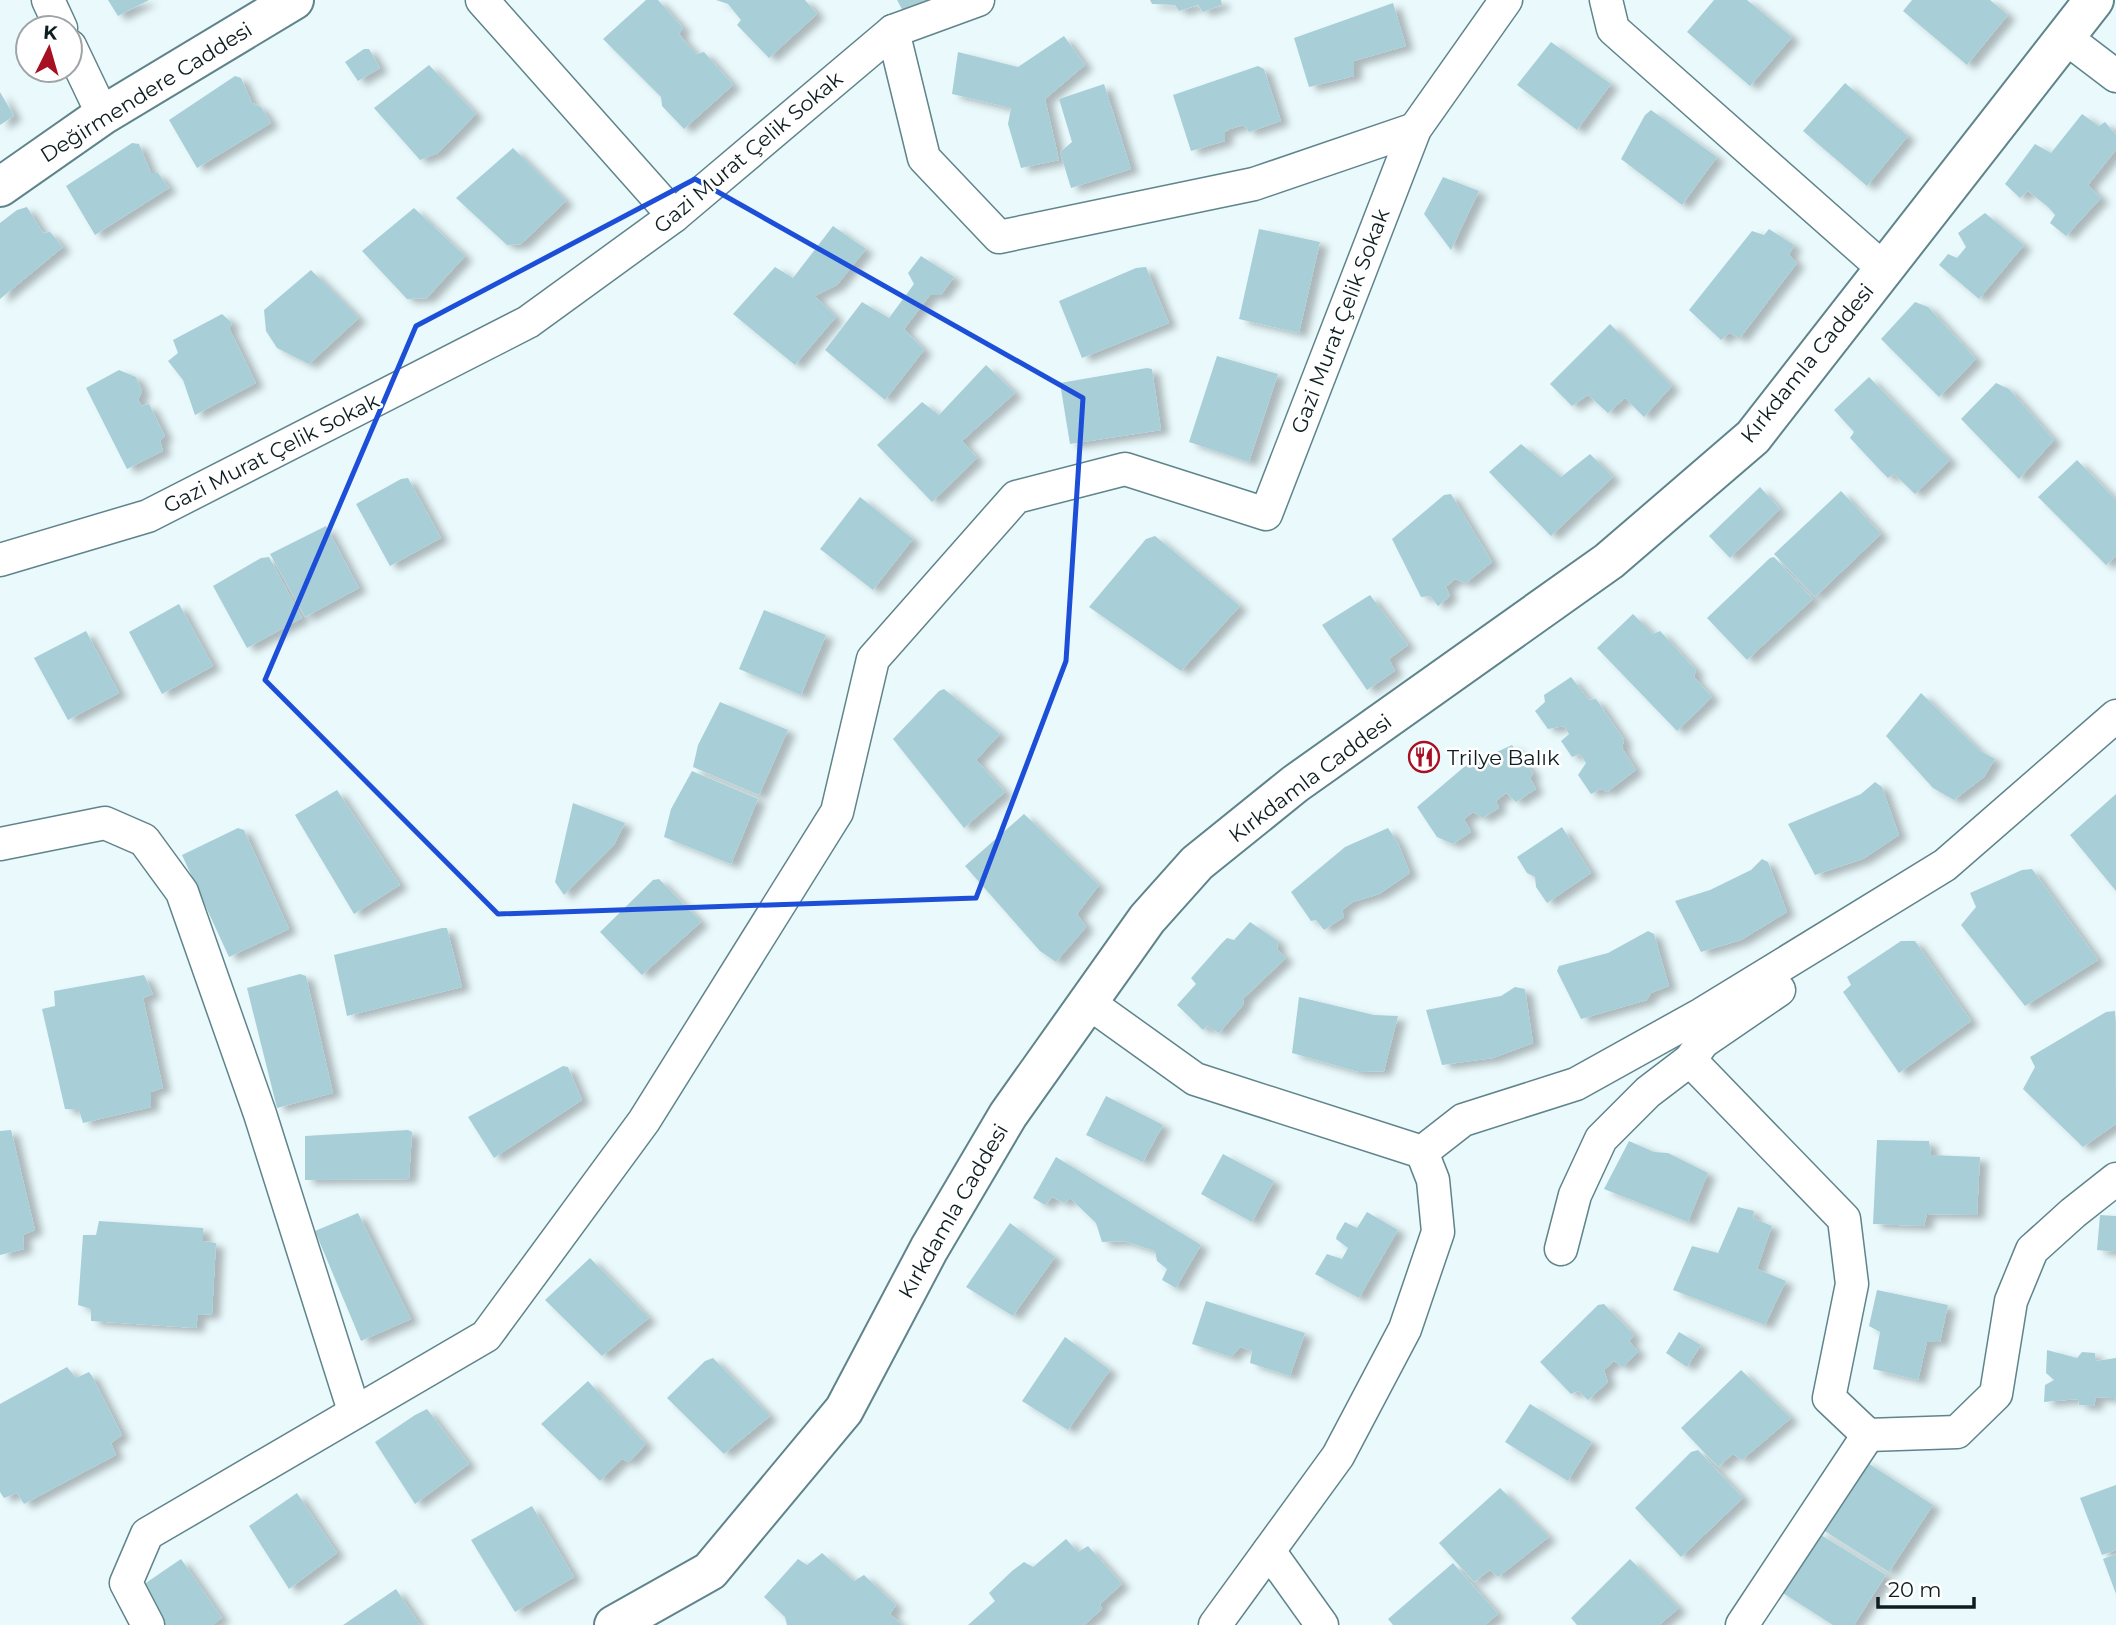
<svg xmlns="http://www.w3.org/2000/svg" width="2116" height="1625" font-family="Montserrat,sans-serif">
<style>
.building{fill:#a8cfd7;filter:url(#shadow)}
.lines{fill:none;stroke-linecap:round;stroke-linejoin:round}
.minor-casing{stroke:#5f848b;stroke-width:35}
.tertiary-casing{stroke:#5f848b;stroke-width:42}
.minor{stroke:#fff;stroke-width:32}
.tertiary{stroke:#fff;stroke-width:38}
.marked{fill:none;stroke:#1d4ed8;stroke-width:5;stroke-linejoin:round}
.labels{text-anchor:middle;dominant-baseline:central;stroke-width:5;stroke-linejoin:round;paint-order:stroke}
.street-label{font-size:21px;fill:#0e1d20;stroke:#fff}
.poi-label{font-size:21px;fill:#0e1d20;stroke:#fff;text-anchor:start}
</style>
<defs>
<filter id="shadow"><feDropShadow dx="8" dy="4.5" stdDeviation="3.5" flood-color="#0004"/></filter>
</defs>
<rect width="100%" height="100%" fill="#e9f9fc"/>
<g class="building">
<path d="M108 0H149L118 16Z"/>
<path d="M646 0H658L683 28 679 34 687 44 697 54 704 52 733 85 684 129 662 106 661 97 603 39Z"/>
<path d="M716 0H805L817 14 769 58 737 25 741 20 728 4Z"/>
<path d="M897 0H956L904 13Z"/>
<path d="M1150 0H1221L1222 5 1203 12 1198 5 1179 11 1175 5 1152 4Z"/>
<path d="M1714 0H1747L1792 37 1750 86 1687 32Z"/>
<path d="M1912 0H1990L2008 15 1967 65 1903 11Z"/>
<path d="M1393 3 1406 46 1354 61V76L1309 87 1294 38Z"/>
<path d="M1064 36 1085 65 1045 99 1059 160 1021 168 1008 124 1011 108 952 94 958 52 1018 67Z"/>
<path d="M1551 42 1611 84 1577 130 1517 85Z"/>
<path d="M364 49H369L380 68 358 81 345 62Z"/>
<path d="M429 65 476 114 438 153 420 160 374 108Z"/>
<path d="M1258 66 1264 69 1281 121 1249 132 1244 125 1230 129 1225 132V141L1191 151 1173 95Z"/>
<path d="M235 76 241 78 252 103 261 107 271 123 197 168 169 120Z"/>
<path d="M1845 83 1908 136 1867 186 1803 131Z"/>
<path d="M1104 84 1131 169 1071 188 1060 152 1072 142 1059 99Z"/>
<path d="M0 92 14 116 0 125Z"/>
<path d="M1651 110 1717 157 1682 205 1621 159 1645 115Z"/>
<path d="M2082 114 2099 126 2105 122 2116 135V150L2088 185 2101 198 2066 236 2050 223 2055 215 2048 207 2028 191 2020 198 2005 184 2035 144 2051 153Z"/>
<path d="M132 143 139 144 151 173H158L169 188 95 235 66 186Z"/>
<path d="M513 148 566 201 521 244 507 245 456 198Z"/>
<path d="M1443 177 1479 191 1451 250 1424 214Z"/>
<path d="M27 207 43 233 50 232 63 247 0 299V223L17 210Z"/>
<path d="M414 208 465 256 427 298 407 299 362 251Z"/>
<path d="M1985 213 2024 245 1979 299 1939 265 1948 254 1957 258 1966 247 1958 233Z"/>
<path d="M833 226 866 249 837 285 815 296 836 317 795 365 733 314 775 267 793 278Z"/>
<path d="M1259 229 1320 242 1299 333 1239 319Z"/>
<path d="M1769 229 1794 245 1789 255 1797 263 1740 338 1729 333 1721 340 1689 310 1752 231 1764 235Z"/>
<path d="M921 256 954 277 941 295H930L904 329 924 350 885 400 825 350 862 302 889 318 914 284 908 273Z"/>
<path d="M1146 267 1169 323 1082 358 1059 301 1136 268Z"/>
<path d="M311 270 359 318 309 364 277 348 266 331 264 310Z"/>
<path d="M1915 302 1928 307 1976 359 1939 397 1881 339Z"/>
<path d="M222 314 232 323 229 328 256 383 195 415 183 380 168 361 178 353 173 340Z"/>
<path d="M1610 324 1672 386 1644 417 1625 398 1608 413 1588 395 1572 406 1550 384Z"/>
<path d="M1217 356 1278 374 1249 462 1189 442Z"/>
<path d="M986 365 1015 393 962 441 977 458 932 502 877 445 922 402 939 415Z"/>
<path d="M1147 368 1152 369 1161 430 1070 444 1060 383Z"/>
<path d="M119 370 136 377 142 391 138 400 142 406 149 404 165 436 160 441 163 451 127 469 86 388Z"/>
<path d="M1869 377 1950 460 1915 494 1894 474 1888 478 1879 469 1850 438 1854 432 1834 410Z"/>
<path d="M1996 383 2009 389 2054 440 2019 479 1961 419Z"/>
<path d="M1521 444 1561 477 1590 454 1613 477 1551 536 1489 472Z"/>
<path d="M2077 460 2116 500V556L2106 565 2038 497Z"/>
<path d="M408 478 441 538 390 566 356 504 401 479Z"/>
<path d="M1760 487 1780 509 1730 558 1709 536Z"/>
<path d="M1841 491 1881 534 1815 597 1774 554Z"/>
<path d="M1451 494 1492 562 1466 583 1455 579 1446 587 1450 596 1438 606 1430 596 1421 597 1392 539 1444 495Z"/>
<path d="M860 497 913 539 873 590 820 549Z"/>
<path d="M326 526 359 588 305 617 270 554Z"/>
<path d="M1155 536 1240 606 1181 671 1089 607 1146 539Z"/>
<path d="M269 557 302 618 247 648 213 586 261 558Z"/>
<path d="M1774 557 1813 599 1747 660 1707 618 1770 558Z"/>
<path d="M1370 595 1408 645 1389 659 1395 671 1367 690 1322 625Z"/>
<path d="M179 604 213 666 162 694 129 632Z"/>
<path d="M764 610 826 635 801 695 739 669Z"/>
<path d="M1633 614 1653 634 1660 631 1696 670 1694 677 1712 697 1677 731 1597 648Z"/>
<path d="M86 631 119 693 68 720 34 658Z"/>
<path d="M1571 677 1589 700 1596 699 1601 706 1624 740 1622 748 1636 770 1607 792 1601 789 1591 794 1578 775 1586 763 1580 754 1572 757 1561 741 1569 734 1564 726 1548 729 1535 711 1545 702 1544 695Z"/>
<path d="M944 689 1000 734 976 760 1005 792 964 828 893 739 939 691Z"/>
<path d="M1921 693 1979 750 1995 759 1984 777 1954 800 1933 788 1886 736Z"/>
<path d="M720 702 788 730 759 795 693 767 698 745Z"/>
<path d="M1512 745 1533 773 1530 778 1536 789 1516 802 1506 793 1496 801 1499 808 1483 818 1473 812 1464 819 1471 832 1453 844 1437 837 1417 807 1464 767Z"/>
<path d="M692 771 758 799 731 864 664 837 671 809Z"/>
<path d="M1875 782 1882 787 1899 835 1863 859 1815 875 1788 824 1861 794Z"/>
<path d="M337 790 400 885 354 914 295 815Z"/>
<path d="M2116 794V891L2070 835Z"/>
<path d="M573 803 625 823 614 845 564 895 555 882Z"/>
<path d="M1024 814 1099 885 1077 914 1086 927 1056 962 1040 951 965 866Z"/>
<path d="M1562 827 1591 873 1547 903 1536 887 1535 877 1527 873 1517 857Z"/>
<path d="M238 828 244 830 289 929 229 957 182 855Z"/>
<path d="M1388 828 1398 843 1410 873 1379 894 1353 902 1342 910 1344 917 1324 930 1316 920 1311 921 1291 892 1345 847Z"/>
<path d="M1762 859 1768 862 1787 912 1741 940 1701 952 1675 901 1710 890 1751 870Z"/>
<path d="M2032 869 2098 960 2025 1006 1961 925 1976 907 1970 893 2022 870Z"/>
<path d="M659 879 701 922 642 975 600 932 653 880Z"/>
<path d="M1250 922 1278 941 1277 949 1286 958 1244 998 1243 1005 1219 1033 1207 1026 1203 1030 1177 1005 1196 984 1191 978 1221 944 1227 938 1234 940Z"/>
<path d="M442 928H447L462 987 347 1016 334 955Z"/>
<path d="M1648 931 1654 934 1669 986 1651 993 1647 1000 1581 1019 1557 971 1559 966 1608 953Z"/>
<path d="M1901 941H1915L1971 1021 1899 1073 1843 992 1851 985 1847 977Z"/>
<path d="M300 974 306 976 333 1093 277 1108 247 988Z"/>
<path d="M144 975 153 994 143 998 163 1088 151 1092V1107L83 1123 79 1110 65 1109 42 1009 55 1006 54 991Z"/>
<path d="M1515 987 1525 989 1533 1043 1493 1058 1442 1065 1426 1010 1501 996Z"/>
<path d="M1299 997 1374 1015 1398 1016 1384 1071 1359 1072 1292 1053Z"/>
<path d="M2115 1011 2116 1124 2083 1147 2023 1089 2035 1067 2030 1057 2106 1012Z"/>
<path d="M563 1066 568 1067 582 1100 494 1158 468 1117Z"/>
<path d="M1106 1096 1163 1125 1143 1162 1086 1135Z"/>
<path d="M11 1130 35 1230 23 1235 24 1249 0 1255V1131Z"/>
<path d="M408 1130 412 1132 409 1179 305 1180V1136Z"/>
<path d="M1877 1140 1929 1141 1931 1155 1980 1157 1977 1215 1927 1214 1924 1226 1873 1224Z"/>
<path d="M1629 1141 1654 1152 1668 1153 1708 1173 1688 1222 1604 1189Z"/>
<path d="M1223 1154 1274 1181 1252 1222 1201 1194Z"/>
<path d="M1056 1157 1201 1245 1176 1288 1162 1280 1167 1269 1157 1261 1155 1251 1124 1241 1102 1242 1096 1223 1070 1198 1064 1203 1052 1197 1045 1205 1033 1198Z"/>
<path d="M1738 1207 1754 1211 1753 1218 1772 1226 1757 1269 1786 1281 1765 1325 1673 1290 1692 1246 1718 1253Z"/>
<path d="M1367 1212 1398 1230 1359 1298 1315 1274 1327 1254 1342 1259 1348 1248 1336 1239 1337 1235 1345 1222 1357 1228Z"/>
<path d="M358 1213 411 1319 361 1341 315 1231Z"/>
<path d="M2100 1215 2116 1216V1252L2097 1250Z"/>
<path d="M99 1221 203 1228V1241L216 1243 212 1314 198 1315 196 1328 91 1321V1309L78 1305 83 1235H96Z"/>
<path d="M1010 1223 1055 1257 1013 1316 966 1287Z"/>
<path d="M590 1258 649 1318 602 1356 545 1300Z"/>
<path d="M1877 1290 1948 1305 1940 1342H1927L1918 1380 1873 1369 1880 1332 1869 1326Z"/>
<path d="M1206 1301 1305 1333 1290 1376 1250 1363 1252 1351 1240 1347 1231 1357 1192 1344Z"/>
<path d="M1604 1304 1634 1335 1629 1341 1638 1352 1623 1367 1614 1361 1604 1370 1608 1382 1588 1400 1578 1391 1571 1394 1540 1362 1598 1305Z"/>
<path d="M1679 1332 1701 1345 1687 1367 1666 1353Z"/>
<path d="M1065 1337 1110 1370 1068 1430 1022 1401Z"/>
<path d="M2047 1350 2077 1358 2082 1352 2095 1353 2096 1361 2116 1358V1403L2114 1398 2096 1397 2094 1406 2079 1405 2078 1399 2044 1402 2045 1385 2054 1380 2046 1373Z"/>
<path d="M713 1358 770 1416 724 1454 667 1398 705 1361Z"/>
<path d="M67 1367 76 1378 89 1372 92 1376 122 1435 111 1443 116 1455 24 1504 17 1493 4 1498 0 1492V1404Z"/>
<path d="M1741 1370 1791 1418 1742 1460 1733 1454 1718 1467 1681 1428Z"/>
<path d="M588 1381 646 1444 629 1462 622 1459 600 1481 541 1424Z"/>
<path d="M1530 1404 1592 1442 1568 1481 1505 1442Z"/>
<path d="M427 1409 469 1464 415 1504 375 1442 415 1415Z"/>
<path d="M1698 1450 1743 1498 1681 1557 1635 1508 1691 1452Z"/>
<path d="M1863 1460 1933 1505 1889 1572 1820 1528Z"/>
<path d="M2116 1485V1550L2102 1555 2080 1498Z"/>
<path d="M1500 1488 1549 1537 1498 1577 1490 1570 1474 1582 1439 1543Z"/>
<path d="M297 1493 337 1553 289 1589 249 1526Z"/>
<path d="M532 1506 574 1577 515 1612 471 1540Z"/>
<path d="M1816 1532 1886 1575 1854 1625H1833L1778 1590Z"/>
<path d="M1066 1539 1078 1552 1088 1546 1122 1584 1100 1604 1102 1609 1084 1625H968L995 1601 989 1593 1012 1571 1024 1562 1033 1567Z"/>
<path d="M822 1553 854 1581 864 1575 896 1605 890 1614 902 1625H787L785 1617 764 1597 798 1559 807 1565Z"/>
<path d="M2116 1554V1594L2103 1559Z"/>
<path d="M181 1559 222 1618 212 1625H156L134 1591Z"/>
<path d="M1630 1559 1679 1608 1659 1625H1577L1571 1618Z"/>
<path d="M1453 1563 1498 1614 1485 1625H1393L1388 1619Z"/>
<path d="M396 1589 420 1625H343Z"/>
</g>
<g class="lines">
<g class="minor-casing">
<g id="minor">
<path d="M48 0 61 28"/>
<path d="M482 0 674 216"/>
<path d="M1606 0 1613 29 1883 268"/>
<path d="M893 31 978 0"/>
<path d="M2066 38 2116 76"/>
<path d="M70 46 103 115"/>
<path d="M0 560 148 516 528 322 674 216 893 31 924 158 999 237 1254 184 1415 129"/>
<path d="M0 844 105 823 144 840 182 892 260 1114 354 1411"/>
<path d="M1089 1003 1195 1079 1422 1152"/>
<path d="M1690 1060 1844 1219 1852 1284 1829 1398 1868 1435 1957 1432 1996 1394 2011 1301 2032 1250 2073 1213 2116 1179"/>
<path d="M1422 1152 1463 1120 1576 1084 1702 1014 1945 865 2116 716"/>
<path d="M1561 1249 1575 1195 1601 1139 1648 1092 1690 1060 1703 1042 1779 990"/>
<path d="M1269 1551 1322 1625"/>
<path d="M148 1625 126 1583 147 1534 486 1336 644 1121 837 812 873 659 1016 497 1125 469 1266 514 1415 129 1506 0"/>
<path d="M1215 1625 1338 1456 1405 1329 1438 1232 1433 1180 1422 1152"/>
<path d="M1742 1625 1868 1435"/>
</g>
</g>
<g class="tertiary-casing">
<g id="tertiary">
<path d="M0 187 103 115 294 0"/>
<path d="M614 1625 710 1571 844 1410 929 1249 1008 1115 1147 919 1197 863 1295 784 1609 561 1753 437 2094 0"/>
</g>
</g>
<use href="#minor" class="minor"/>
<use href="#tertiary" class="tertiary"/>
</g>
<path class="marked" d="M695 179 1083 398 1066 661 976 898 498 914 265 680 416 326Z"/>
<defs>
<g id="restaurant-ring" transform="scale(1.575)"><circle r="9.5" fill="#fff" stroke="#a71023" stroke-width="1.5"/><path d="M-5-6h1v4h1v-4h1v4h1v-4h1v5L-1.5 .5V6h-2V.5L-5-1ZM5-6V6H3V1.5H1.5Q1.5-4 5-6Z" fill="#a71023"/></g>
</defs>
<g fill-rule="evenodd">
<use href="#restaurant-ring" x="1424" y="757"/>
</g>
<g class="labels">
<g class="street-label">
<text transform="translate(146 92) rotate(-32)">Değirmendere Caddesi</text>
<text transform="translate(748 152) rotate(-40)">Gazi Murat Çelik Sokak</text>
<text transform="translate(1340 321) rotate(-69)">Gazi Murat Çelik Sokak</text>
<text transform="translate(1807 363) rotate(-51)">Kırkdamla Caddesi</text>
<text transform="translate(271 453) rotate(-27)">Gazi Murat Çelik Sokak</text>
<text transform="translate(1310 778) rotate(-37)">Kırkdamla Caddesi</text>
<text transform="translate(953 1211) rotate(-60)">Kırkdamla Caddesi</text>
</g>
<g class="poi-label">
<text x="1447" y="757">Trilye Balık</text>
</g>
</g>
<g transform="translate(49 49) rotate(5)"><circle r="33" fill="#ffffff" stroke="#9fa5a6" stroke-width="2"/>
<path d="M0-5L12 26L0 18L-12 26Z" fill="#a71023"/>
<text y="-10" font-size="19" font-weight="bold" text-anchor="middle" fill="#0e1d20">K</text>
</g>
<path d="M1878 1597v10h96v-10" fill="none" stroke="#0e1d20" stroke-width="3.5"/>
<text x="1888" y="1597" font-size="21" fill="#0e1d20" stroke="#ffffff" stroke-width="5" paint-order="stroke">20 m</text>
</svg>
